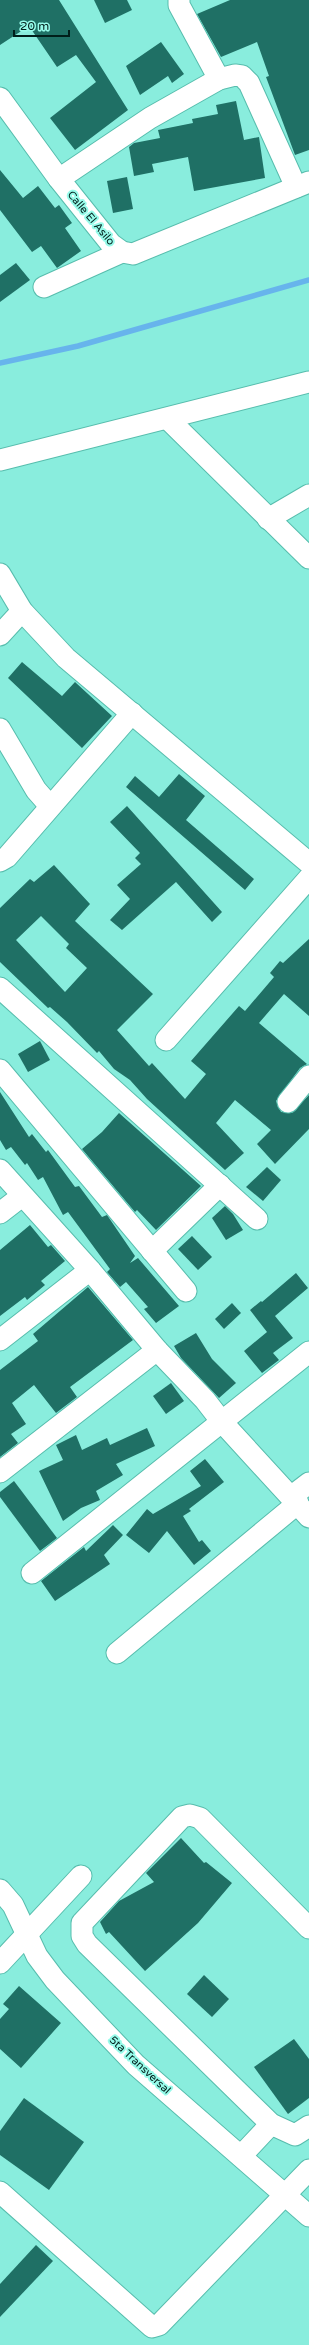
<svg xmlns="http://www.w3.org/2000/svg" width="309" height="2345" font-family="'Varela Round',sans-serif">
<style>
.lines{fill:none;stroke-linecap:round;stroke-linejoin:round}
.stream{stroke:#67b4ec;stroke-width:5.5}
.building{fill:#1f7065;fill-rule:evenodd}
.minor-casing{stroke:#57bdad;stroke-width:23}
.minor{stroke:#fff;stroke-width:21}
.labels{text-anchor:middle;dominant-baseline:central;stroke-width:4;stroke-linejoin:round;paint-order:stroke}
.street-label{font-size:11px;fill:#001e1a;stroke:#97fbea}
</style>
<rect width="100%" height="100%" fill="#89eddd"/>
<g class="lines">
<path class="stream" d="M0 363 78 346 309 280"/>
</g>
<g class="building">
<path d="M0 0H59L128 110 75 150 50 118 96 82 76 55 57 67 29 26 0 45Z"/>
<path d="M94 0H127L132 10 105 23Z"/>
<path d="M230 0H309V150L295 155 266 77 269 76 257 42 221 57 197 14Z"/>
<path d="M161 42 184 74 172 83 168 76 140 95 126 66Z"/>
<path d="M236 101 244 140 259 137 265 178 194 191 188 157 152 164 154 172 134 176 129 147 134 143 160 138 158 130 193 123 192 119 218 114 216 105Z"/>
<path d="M0 170 23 198 38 186 55 208 59 205 72 223 65 228 81 251 57 268 41 246 32 252 0 210Z"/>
<path d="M127 177 133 209 113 213 107 181Z"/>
<path d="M16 263 30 280 0 302V275Z"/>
<path d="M22 662 62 696 75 682 112 716 82 748 8 678Z"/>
<path d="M179 774 205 796 186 820 254 879 245 890 126 787 135 776 159 797Z"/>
<path d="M127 806 222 912 212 922 176 882 122 930 110 920 130 899 117 885 141 864 135 858 140 853 110 822Z"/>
<path d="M54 865 90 904 75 921 153 994 117 1030 149 1066 152 1063 185 1099 206 1074 191 1061 239 1006 245 1011 274 977 270 973 280 961 283 963 309 939V1016L284 994 259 1023 307 1064 300 1068 276 1101 281 1112 292 1113 309 1095V1129L275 1164 257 1144 271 1130 235 1100 216 1123 244 1153 225 1170 147 1099 130 1080 114 1069 99 1051 97 1053 67 1022 50 1007 48 1008 0 962V908L30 879 34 882ZM41 916 69 944 66 948 87 968 65 992 16 940Z"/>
<path d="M40 1041 50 1060 28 1072 18 1054Z"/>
<path d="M0 1092 29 1137 32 1134 46 1152 48 1150 75 1187 79 1186 102 1217 107 1215 135 1256 130 1263 138 1258 179 1306 156 1323 144 1309 148 1307 126 1282 120 1287 107 1272 110 1269 68 1212 63 1215 43 1177 38 1180 27 1163 25 1165 11 1147 6 1150 0 1140Z"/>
<path d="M119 1113 201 1186 156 1230 137 1210 135 1212 82 1149 102 1132Z"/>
<path d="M267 1167 281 1180 263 1201 246 1187Z"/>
<path d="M225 1206 233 1214 243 1230 226 1240 212 1218Z"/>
<path d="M30 1225 48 1247 51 1245 65 1261 41 1281 45 1285 27 1300 25 1297 0 1316V1250Z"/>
<path d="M192 1236 212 1257 198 1270 178 1249Z"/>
<path d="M296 1273 308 1288 275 1316 293 1338 273 1353 279 1360 262 1373 244 1351 267 1332 250 1310 261 1301 262 1302Z"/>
<path d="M88 1287 133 1340 70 1387 77 1397 56 1413 34 1385 12 1403 26 1424 11 1434 18 1443 0 1457V1370L38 1341 33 1334Z"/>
<path d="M232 1303 241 1313 224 1329 215 1319Z"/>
<path d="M196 1333 212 1359 236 1383 219 1398 181 1358 174 1346Z"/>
<path d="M171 1383 184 1401 166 1414 153 1396Z"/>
<path d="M147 1428 155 1446 116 1464 123 1475 96 1491 100 1500 81 1508 63 1521 39 1471 63 1460 56 1445 76 1435 82 1450 107 1438 110 1445Z"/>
<path d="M205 1459 224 1482 189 1509 191 1511 183 1516 199 1542 202 1540 211 1551 194 1565 167 1531 149 1553 126 1535 147 1509 153 1514 201 1486 190 1471Z"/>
<path d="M14 1481 57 1538 40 1551 0 1497V1492Z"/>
<path d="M113 1525 123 1535 104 1555 110 1564 55 1601 41 1581 84 1547 86 1551Z"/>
<path d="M181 1838 204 1863 206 1862 232 1883 198 1923 145 1971 109 1932 106 1934 100 1922 119 1901 154 1882 146 1873Z"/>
<path d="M204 1975 229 1999 212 2017 187 1994Z"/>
<path d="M19 1986 61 2023 21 2068 0 2049V2019L9 2009 3 2004Z"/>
<path d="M294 2039 309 2059V2098L288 2114 254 2067Z"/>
<path d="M24 2098 84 2142 49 2190 0 2155V2131Z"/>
<path d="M36 2245 53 2261 0 2317V2284Z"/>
</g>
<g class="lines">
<g class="minor-casing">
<g id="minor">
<path d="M179 0V5L219 79"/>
<path d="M0 98 59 179 111 244 122 252 133 254 309 182"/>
<path d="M59 179 150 118 219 79 235 75 242 76 249 83 296 187"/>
<path d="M44 287 122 252"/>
<path d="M168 419 309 558"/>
<path d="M0 460 309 382"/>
<path d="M268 519 309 495"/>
<path d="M0 574 22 611 66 658 309 863"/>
<path d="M0 635 22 611"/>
<path d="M0 729 36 790 50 806"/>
<path d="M0 861 7 857 132 713"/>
<path d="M0 988 257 1219"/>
<path d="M166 1040 309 878"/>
<path d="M0 1070 186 1291"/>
<path d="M288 1102 309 1076"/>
<path d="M0 1170 90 1270 157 1350 205 1400 222 1422 309 1517"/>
<path d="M0 1213 22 1196"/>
<path d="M152 1251 220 1185"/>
<path d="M0 1340 90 1270"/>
<path d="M0 1472 157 1350"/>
<path d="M292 1496 309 1483"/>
<path d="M32 1573 309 1352"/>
<path d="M117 1653 298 1503"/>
<path d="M0 1890 13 1905 37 1956 55 1980 136 2065 309 2216"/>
<path d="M309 1928 200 1818 190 1815 182 1817 82 1923V1936L87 1944 271 2124 295 2135 309 2126"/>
<path d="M0 1963 81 1876"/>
<path d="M241 2156 271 2124"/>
<path d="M0 2192 152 2327 159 2325 309 2170"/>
</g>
</g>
<use href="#minor" class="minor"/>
</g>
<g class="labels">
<g class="street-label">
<text transform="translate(91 218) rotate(50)">Calle El Asilo</text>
<text transform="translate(140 2065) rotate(43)">5ta Transversal</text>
</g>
</g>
<path d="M14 30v6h55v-6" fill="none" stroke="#001e1a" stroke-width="2"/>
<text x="20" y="30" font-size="12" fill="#001e1a" stroke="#97fbea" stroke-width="3" paint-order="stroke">20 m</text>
</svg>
